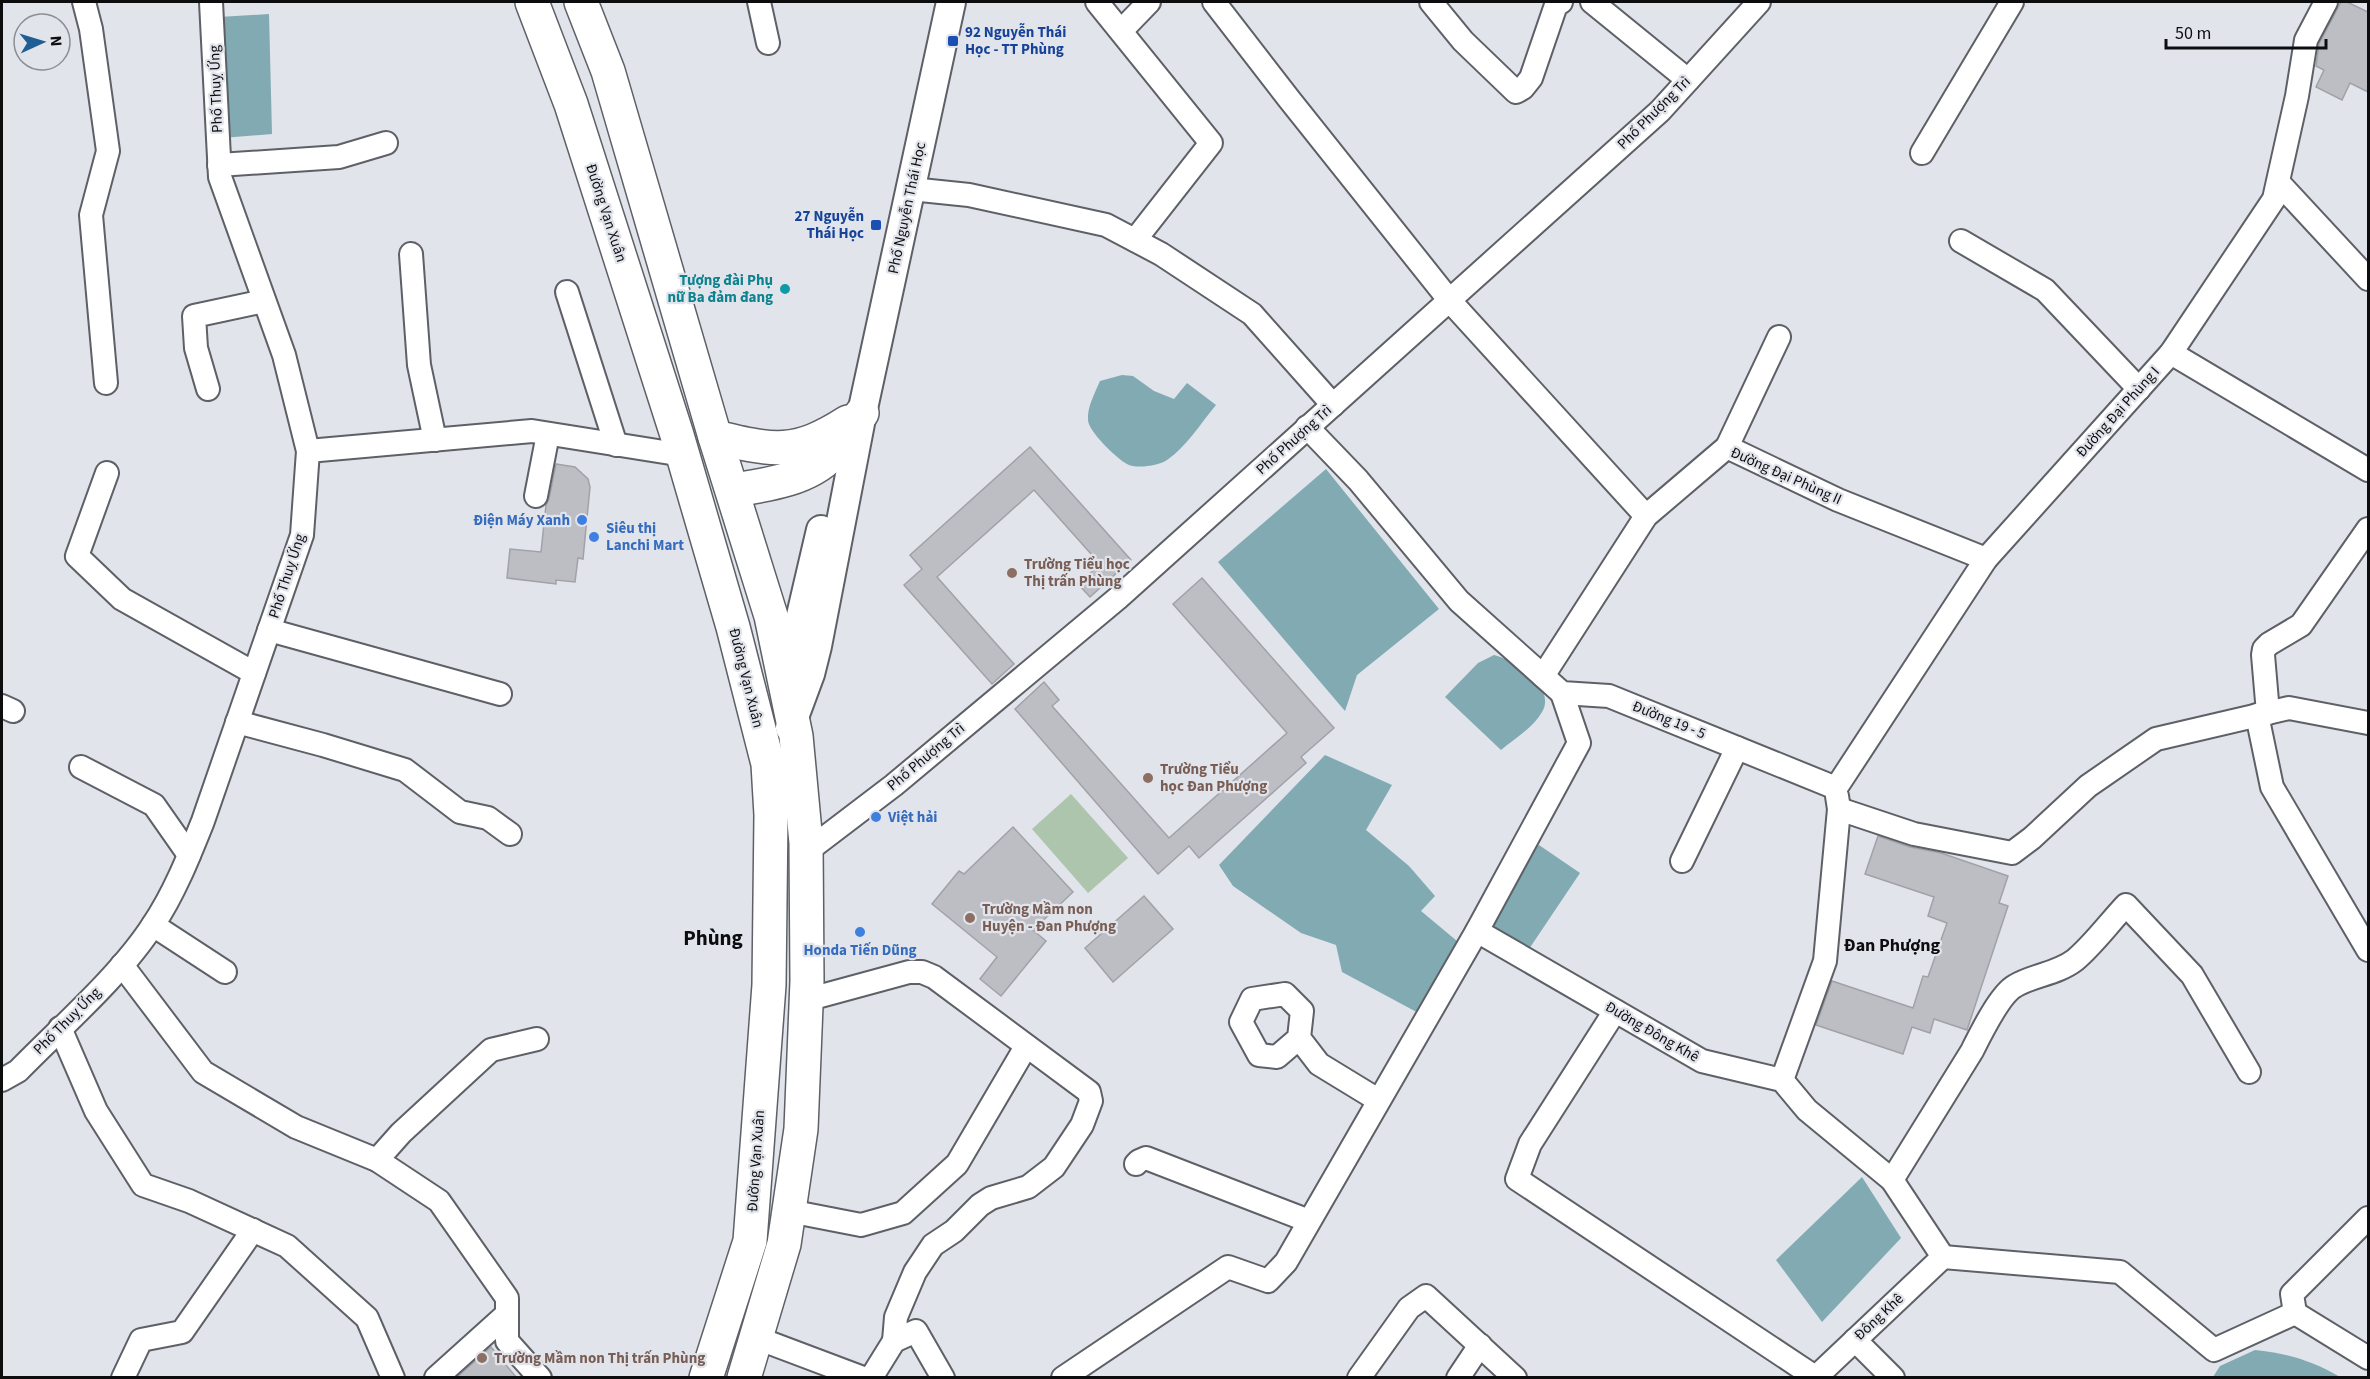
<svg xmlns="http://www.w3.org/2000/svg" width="2370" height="1379" font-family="'Source Sans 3',sans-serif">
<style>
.green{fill:#aec5ad}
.water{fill:#81aab2}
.building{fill:#bdbdc4;stroke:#a1a1a8;stroke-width:1.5}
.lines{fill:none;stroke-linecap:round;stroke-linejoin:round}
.minor-casing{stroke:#5d6066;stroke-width:26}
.major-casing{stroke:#5d6066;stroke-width:32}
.highway-casing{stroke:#5d6066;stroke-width:36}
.minor{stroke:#fff;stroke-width:22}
.major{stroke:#fff;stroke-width:28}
.highway{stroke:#fff;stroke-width:33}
.transit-dot{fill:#1a4fb4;stroke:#e1e4eb;stroke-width:2}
.culture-dot{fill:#0f9aa8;stroke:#e1e4eb;stroke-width:2}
.shop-dot{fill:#3f7fe0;stroke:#e1e4eb;stroke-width:2}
.education-dot{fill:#8d6e63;stroke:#e1e4eb;stroke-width:2}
.labels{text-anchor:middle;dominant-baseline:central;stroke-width:4.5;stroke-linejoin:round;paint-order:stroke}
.transit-label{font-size:15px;font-weight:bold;fill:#164399;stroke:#e1e4eb;text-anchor:start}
.street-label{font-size:15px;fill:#0d0d10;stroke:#e1e4eb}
.culture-label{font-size:15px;font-weight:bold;fill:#0d838f;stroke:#e1e4eb;text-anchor:end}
.shop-label{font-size:15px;font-weight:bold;fill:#366cbe;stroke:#e1e4eb;text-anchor:start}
.education-label{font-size:15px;font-weight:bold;fill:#785e54;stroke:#e1e4eb;text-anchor:start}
.quarter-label{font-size:18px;font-weight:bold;fill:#0d0d10;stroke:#e1e4eb}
.district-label{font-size:21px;font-weight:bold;fill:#0d0d10;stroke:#e1e4eb}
</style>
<rect width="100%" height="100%" fill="#e1e4eb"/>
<path class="green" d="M1071 794 1128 858 1088 893 1032 829Z"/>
<g class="water">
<path d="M269 14 272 134 222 138 219 17Z"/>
<path d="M1122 375 1133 376 1154 391 1174 399 1187 383 1216 405C1201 423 1186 447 1167 460 1158 466 1136 469 1127 464 1117 459 1088 431 1088 420 1087 407 1095 393 1100 381Z"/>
<path d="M1326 469 1439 609 1357 675 1345 711 1218 562Z"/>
<path d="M1494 655C1514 660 1557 687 1542 712 1533 728 1514 739 1501 750L1445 697 1478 663Z"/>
<path d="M1325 755 1392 785 1366 830 1409 866 1435 896 1421 911 1463 946 1424 1016 1342 972 1336 945 1301 933 1233 886 1219 865Z"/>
<path d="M1539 845 1580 873 1529 949 1499 932 1493 925 1532 850Z"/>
<path d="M1862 1177 1901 1238 1822 1322 1776 1260Z"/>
<path d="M2255 1350C2286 1353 2313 1361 2340 1377H2213L2220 1366Z"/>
</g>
<g class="building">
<path d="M2341 2H2347L2368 12V92L2350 83 2342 100 2316 87 2324 70 2316 66 2319 44Z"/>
<path d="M1030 447 1131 560 1090 597 1078 584 1100 564 1034 490 937 577 1014 664 992 684 904 585 922 569 910 555Z"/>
<path d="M556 464 575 467 588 479 590 487 583 559 578 558 575 582 556 580V584L507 578 510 549 541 552 546 505 549 499Z"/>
<path d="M1202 578 1334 728 1301 757 1306 763 1199 858 1189 846 1158 874 1015 709 1044 682 1059 700 1052 706 1169 838 1287 733 1173 604Z"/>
<path d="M1013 827 1073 892 1033 930 1046 941 1001 996 980 979 997 957 932 904 959 871 964 874Z"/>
<path d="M1878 836 1910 847 1941 853 2008 876 1999 903 2008 906 1967 1030 1934 1019 1930 1033 1912 1027 1903 1054 1816 1025 1832 981 1913 1008 1923 976 1928 977 1947 923 1928 916 1934 897 1865 874Z"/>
<path d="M1144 896 1173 929 1113 982 1085 948Z"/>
<path d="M491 1347 516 1377H457Z"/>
</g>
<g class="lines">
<g class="minor-casing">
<g id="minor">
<path d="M84 2 91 29 108 151 91 215 106 383"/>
<path d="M759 2 768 43"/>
<path d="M1097 2 1211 143 1135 240"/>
<path d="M1214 2 1289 99 1450 301 1646 516"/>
<path d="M1431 2 1463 41 1516 92 1523 88 1531 78 1556 5 1561 2"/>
<path d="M1592 2 1688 80"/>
<path d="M1121 31 1149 2"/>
<path d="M1922 153 2012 2"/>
<path d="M219 165 339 157 386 143"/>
<path d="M2279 183 2368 279"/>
<path d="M911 189 969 195 1106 225 1161 254 1252 314 1333 405"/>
<path d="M1961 241 2045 290 2139 389"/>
<path d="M411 254 419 365 435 440"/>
<path d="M567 292 616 445"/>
<path d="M2171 353 2368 470"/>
<path d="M208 389 196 348 194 316 264 301"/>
<path d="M1307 427 1358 480 1459 601 1562 693 1609 696 1836 788"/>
<path d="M1727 447 1838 500 1986 559"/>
<path d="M308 451 532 431 683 455"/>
<path d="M107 473 77 556 122 599 254 673"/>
<path d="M536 496 548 434"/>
<path d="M269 630 500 694"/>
<path d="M1543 676 1646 516 1727 447 1779 337"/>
<path d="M2 706 13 711"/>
<path d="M2268 713 2263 655 2264 649 2269 644 2301 625 2368 529"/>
<path d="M2257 715 2272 787 2368 950"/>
<path d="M237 722 323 745 405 770 460 812 488 818 510 834"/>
<path d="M81 767 154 805 189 855"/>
<path d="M1836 788 1986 559 2171 353 2274 199 2297 96 2306 40 2326 2"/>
<path d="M1839 809 1914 834 2012 853 2032 838 2088 786 2156 739 2289 708 2368 723"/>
<path d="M806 852 894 785 1118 598 1660 111 1759 2"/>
<path d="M1682 861 1737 748"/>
<path d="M153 925 225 972"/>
<path d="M1477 931 1702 1061 1782 1080 1807 1110 1892 1180 1943 1257"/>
<path d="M122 965 203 1072 296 1127 377 1160 439 1201 507 1298V1341L540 1378"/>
<path d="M806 1000 909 972H922L934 977 1089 1092 1091 1101 1082 1125 1054 1167 1028 1187 991 1198 980 1205 954 1231 933 1245 915 1272 896 1317 894 1341"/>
<path d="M1615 1011 1530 1144 1517 1179 1815 1377"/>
<path d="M60 1028 96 1111 143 1185 189 1201 287 1246 367 1318 393 1378"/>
<path d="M1299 1038 1277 1057 1259 1055 1241 1022 1252 999 1285 994 1302 1011 1299 1038 1319 1064 1378 1100"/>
<path d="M2 1080 18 1071C61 1027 120 976 153 925 174 894 189 856 203 821L302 535 308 451 284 355 220 177 211 2"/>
<path d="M1782 1080 1825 961 1839 809 1837 796"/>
<path d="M377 1160 401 1133 491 1050 537 1039"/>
<path d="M1136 1164 1139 1161 1146 1158 1309 1221"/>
<path d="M1892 1180 1972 1051C1980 1035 2000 994 2015 986 2033 975 2057 974 2075 960 2093 945 2109 923 2126 905L2192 975 2249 1072"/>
<path d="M789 1211 861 1225 903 1213 957 1164 1021 1055"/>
<path d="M1943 1257 2120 1272 2214 1350 2295 1313"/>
<path d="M2295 1313 2292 1294 2368 1218"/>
<path d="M2295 1313 2368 1358"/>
<path d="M757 1338 863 1378"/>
<path d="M1855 1340 1893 1378"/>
<path d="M123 1378 141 1340 182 1332 253 1230"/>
<path d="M436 1378 506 1315"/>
<path d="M871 1378 894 1341 916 1331 943 1378"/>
<path d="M1063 1378 1228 1267 1268 1281 1286 1262 1477 931 1579 743 1562 693"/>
<path d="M1359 1378 1409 1308 1426 1296 1515 1378"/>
<path d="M1458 1378 1480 1345"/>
<path d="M1815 1378 1943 1257"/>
</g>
</g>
<g class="major-casing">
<g id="major">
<path d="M788 688 800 620 821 530"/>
<path d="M790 728 810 674 817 646 862 413 951 2"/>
</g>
</g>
<g class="highway-casing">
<g id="highway">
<path d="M532 2 571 104 677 435 733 627 768 764 771 815 769 985 750 1241 706 1378"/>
<path d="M581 2 608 71 715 437 771 616 796 736 806 843 807 981 801 1129 784 1244 744 1378"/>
<path d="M715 437C774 451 795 456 848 422"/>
<path d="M733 490C766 485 807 480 832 454 843 442 852 426 862 413"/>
</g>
</g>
<use href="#minor" class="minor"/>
<use href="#major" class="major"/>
<use href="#highway" class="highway"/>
</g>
<g class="transit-dot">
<rect x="947" y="35" width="12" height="12" rx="3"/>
<rect x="870" y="219" width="12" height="12" rx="3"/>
</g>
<circle class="culture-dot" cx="785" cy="289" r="6"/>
<g class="shop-dot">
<circle cx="582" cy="520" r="6"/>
<circle cx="594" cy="537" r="6"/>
<circle cx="876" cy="817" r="6"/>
<circle cx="860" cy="932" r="6"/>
</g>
<g class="education-dot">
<circle cx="1012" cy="573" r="6"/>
<circle cx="1148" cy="778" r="6"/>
<circle cx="970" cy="918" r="6"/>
<circle cx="482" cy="1358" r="6"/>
</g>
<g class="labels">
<g class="transit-label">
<text x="965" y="32">92 Nguyễn Thái<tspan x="965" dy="17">Học - TT Phùng</tspan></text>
<text x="864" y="216" text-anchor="end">27 Nguyễn<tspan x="864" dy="17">Thái Học</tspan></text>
</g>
<g class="street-label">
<text transform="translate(216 89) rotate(-92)">Phố Thuỵ Ứng</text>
<text transform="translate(1654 113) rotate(-45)">Phố Phượng Trì</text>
<text transform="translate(907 208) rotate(-78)">Phố Nguyễn Thái Học</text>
<text transform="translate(606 213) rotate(72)">Đường Vạn Xuân</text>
<text transform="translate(2118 412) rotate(-48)">Đường Đại Phùng I</text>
<text transform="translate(1294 440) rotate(-42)">Phố Phượng Trì</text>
<text transform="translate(1786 476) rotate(24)">Đường Đại Phùng II</text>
<text transform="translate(287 576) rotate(-72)">Phố Thuỵ Ứng</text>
<text transform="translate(746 678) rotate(76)">Đường Vạn Xuân</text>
<text transform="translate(1669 720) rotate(22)">Đường 19 - 5</text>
<text transform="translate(926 757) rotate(-40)">Phố Phượng Trì</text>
<text transform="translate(67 1021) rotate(-45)">Phố Thuỵ Ứng</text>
<text transform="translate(1652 1032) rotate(30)">Đường Đông Khê</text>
<text transform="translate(756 1161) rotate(-86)">Đường Vạn Xuân</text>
<text transform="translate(1879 1317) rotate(-43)">Đông Khê</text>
</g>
<g class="culture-label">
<text x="773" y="280">Tượng đài Phụ<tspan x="773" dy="17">nữ Ba đảm đang</tspan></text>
</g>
<g class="shop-label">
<text x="570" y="520" text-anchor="end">Điện Máy Xanh</text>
<text x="606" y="528">Siêu thị<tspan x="606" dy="17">Lanchi Mart</tspan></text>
<text x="888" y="817">Việt hải</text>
<text x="860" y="950" text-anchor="middle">Honda Tiến Dũng</text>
</g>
<g class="education-label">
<text x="1024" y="564">Trường Tiểu học<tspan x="1024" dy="17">Thị trấn Phùng</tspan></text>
<text x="1160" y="769">Trường Tiểu<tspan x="1160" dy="17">học Đan Phượng</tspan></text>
<text x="982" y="909">Trường Mầm non<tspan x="982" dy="17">Huyện - Đan Phượng</tspan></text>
<text x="494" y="1358">Trường Mầm non Thị trấn Phùng</text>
</g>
<g class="quarter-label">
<text x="1892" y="945">Đan Phượng</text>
</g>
<g class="district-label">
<text x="713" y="938">Phùng</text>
</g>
</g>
<rect width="2370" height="1379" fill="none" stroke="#0d0d10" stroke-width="6"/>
<g transform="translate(42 42) rotate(86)"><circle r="28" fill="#e1e4eb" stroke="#8c8e93" stroke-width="1.5"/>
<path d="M0-4.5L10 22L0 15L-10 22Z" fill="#1f5e94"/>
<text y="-9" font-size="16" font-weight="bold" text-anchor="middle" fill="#0d0d10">N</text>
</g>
<path d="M2166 39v9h160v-9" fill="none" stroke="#0d0d10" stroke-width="3"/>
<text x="2175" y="39" font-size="18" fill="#0d0d10" stroke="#e1e4eb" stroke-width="4.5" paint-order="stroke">50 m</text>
</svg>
